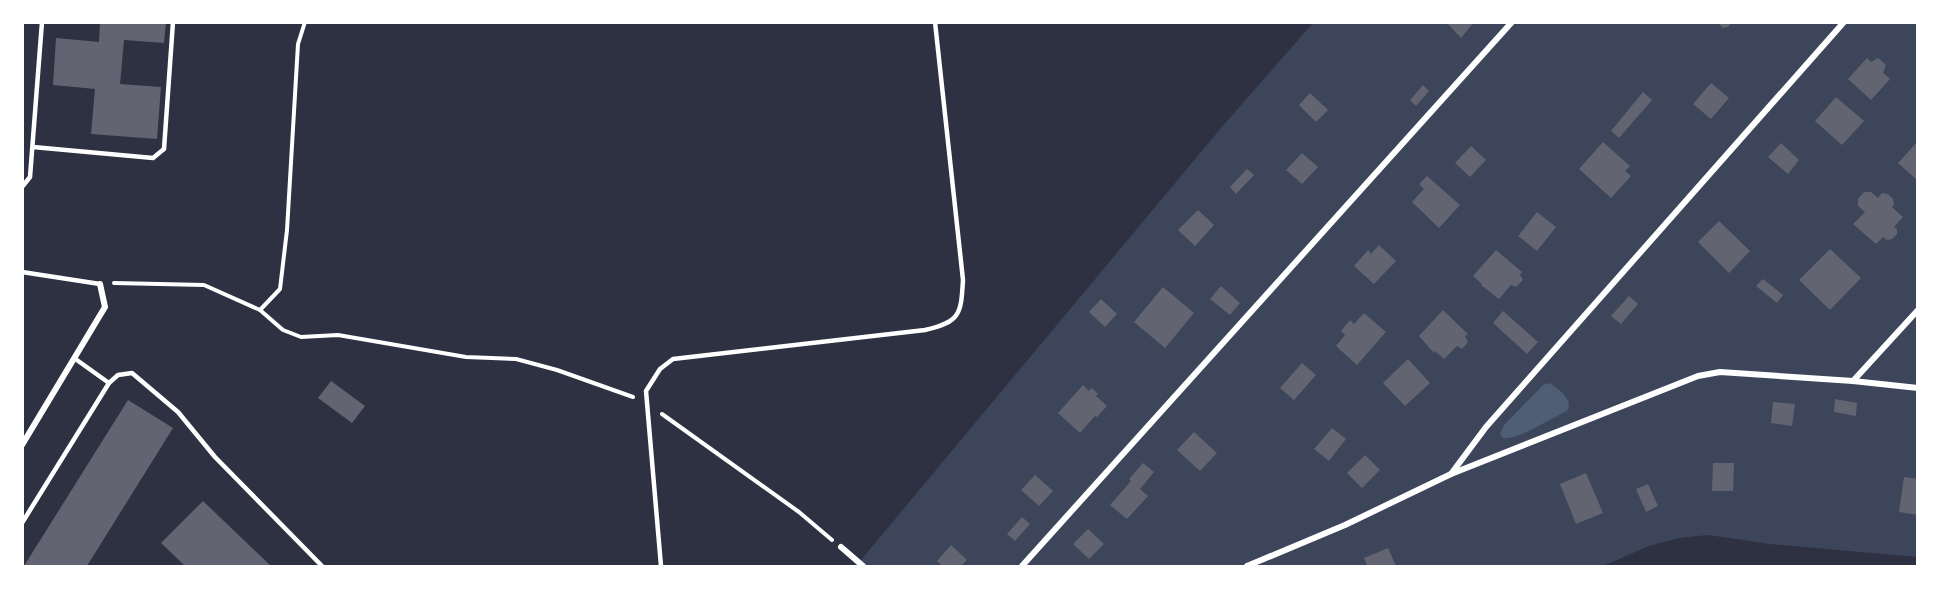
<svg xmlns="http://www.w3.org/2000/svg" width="1940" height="589" font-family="'Fira Sans Condensed',sans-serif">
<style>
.green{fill:#3c4559}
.water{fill:#4f5d75}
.building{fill:#626471}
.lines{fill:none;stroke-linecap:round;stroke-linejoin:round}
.path{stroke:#fff;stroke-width:4}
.service{stroke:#fff;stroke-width:4.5}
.minor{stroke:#fff;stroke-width:6}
</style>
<rect width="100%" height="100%" fill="#2d3142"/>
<path class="green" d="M1313 23H1917V557L1770 544 1708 535 1679 538 1649 546 1603 566H856L1221 128Z"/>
<path class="water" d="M1550 383C1559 390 1574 399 1567 411 1552 418 1522 437 1508 438 1503 439 1503 438 1500 434L1504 425 1543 385Z"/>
<g class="building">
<path d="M100 22H166L164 43 124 40 120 84 161 87 157 139 91 134 95 89 53 85 56 38 99 42Z"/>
<path d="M1446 22H1474L1461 38Z"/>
<path d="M1717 22H1732L1728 27 1723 28Z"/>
<path d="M1867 58 1871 62 1878 58 1886 65 1883 73 1890 79 1871 100 1848 79Z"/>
<path d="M1711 83 1729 98 1711 119 1693 104Z"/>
<path d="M1423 85 1429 91 1416 106 1410 100Z"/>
<path d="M1643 92 1652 100 1619 138 1611 131Z"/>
<path d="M1310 93 1328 110 1316 122 1299 105Z"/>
<path d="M1836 97 1864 121 1842 145 1815 121Z"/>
<path d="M1918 141V181L1898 163Z"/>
<path d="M1603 142 1630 166 1625 171 1631 176 1611 198 1579 169Z"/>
<path d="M1781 143 1799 160 1788 174 1768 157Z"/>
<path d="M1471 146 1486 160 1470 177 1455 163Z"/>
<path d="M1302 153 1318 167 1302 184 1286 170Z"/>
<path d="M1247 169 1254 175 1236 194 1230 187Z"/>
<path d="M1427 176 1460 205 1439 228 1412 202 1424 189 1419 184Z"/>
<path d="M1864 192H1871L1878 198 1882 193 1888 194 1893 199 1894 205 1892 207 1903 217 1894 227 1897 229V234L1892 239 1887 240 1883 237 1876 244 1853 224 1865 212 1858 206V199Z"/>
<path d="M1198 210 1214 225 1195 246 1178 230Z"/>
<path d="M1537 212 1556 227 1537 251 1518 236Z"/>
<path d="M1719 221 1750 251 1729 273 1698 242Z"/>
<path d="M1379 245 1396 261 1374 284 1354 266 1368 250 1371 254Z"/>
<path d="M1830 249 1861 278 1830 310 1799 280Z"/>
<path d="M1496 250 1522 272 1520 275 1523 280 1516 287 1511 285 1499 299 1481 285 1482 284 1473 276Z"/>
<path d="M1763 279 1783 295 1777 303 1756 286Z"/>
<path d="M1221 286 1240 303 1230 315 1210 299Z"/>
<path d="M1163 287 1194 313 1165 348 1134 322Z"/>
<path d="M1629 296 1638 304 1621 324 1611 316Z"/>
<path d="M1101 299 1117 314 1105 327 1089 312Z"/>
<path d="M1443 310 1468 334 1465 336 1468 342 1462 349 1457 346 1444 359 1435 351 1434 353 1419 336Z"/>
<path d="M1503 311 1538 342 1527 354 1493 323Z"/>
<path d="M1364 313 1386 332 1357 365 1336 346 1345 335 1341 331 1350 320 1354 324Z"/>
<path d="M1408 359 1430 383 1405 406 1383 383Z"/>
<path d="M1302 363 1316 375 1294 400 1280 388Z"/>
<path d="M331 381 365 406 352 423 318 398Z"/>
<path d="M1083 385 1089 391 1092 388 1098 394 1096 396 1107 406 1097 417 1095 416 1080 433 1058 413Z"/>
<path d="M1835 399 1857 403 1856 416 1834 412Z"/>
<path d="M128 400 173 428 87 566H24Z"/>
<path d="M1773 402 1795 404 1792 426 1771 423Z"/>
<path d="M1332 428 1346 439 1329 461 1314 449Z"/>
<path d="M1194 432 1217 453 1200 471 1177 450Z"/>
<path d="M1365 455 1380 470 1362 488 1347 473Z"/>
<path d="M1143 463 1154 472 1140 489 1148 496 1127 519 1110 505 1131 481 1129 479Z"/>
<path d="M1713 463H1734L1733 491H1712Z"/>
<path d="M1586 473 1603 513 1576 524 1560 484Z"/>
<path d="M1035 475 1053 491 1039 506 1021 490Z"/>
<path d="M1904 477 1918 479V515L1899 512Z"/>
<path d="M1648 484 1658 506 1646 512 1636 489Z"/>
<path d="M203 501 271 566H185L161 543Z"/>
<path d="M1022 517 1030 524 1015 541 1007 534Z"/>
<path d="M1088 529 1104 544 1089 559 1073 544Z"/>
<path d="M951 545 967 560 961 566H942L937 561Z"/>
<path d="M1388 548 1396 566H1367L1364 558Z"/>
</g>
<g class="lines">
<g class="path">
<path d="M114 283 204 285 260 310 280 289 287 230 298 44 305 22"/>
<path d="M260 310 283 330 301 337 338 335 466 357 516 359 557 370 633 397"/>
<path d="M662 414 799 512 832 540"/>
</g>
<g class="service">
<path d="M33 147 153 158 164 149 173 22"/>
<path d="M22 187 30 177 42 22"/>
<path d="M22 272 100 284"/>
<path d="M74 358 109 383"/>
<path d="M22 523 109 383 118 375 132 373 178 412 215 457 322 566"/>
<path d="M661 566 646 391 660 369 673 359 925 330C961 322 961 313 963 280L935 22"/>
</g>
<g class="minor">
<path d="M1853 381 1918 310"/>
<path d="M22 445 105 307 100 284"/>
<path d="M1451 474 1486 427 1844 22"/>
<path d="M841 547 863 566"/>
<path d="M1022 566 1512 22"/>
<path d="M1247 566 1345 525 1451 474 1698 376 1720 372 1853 381 1918 388"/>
</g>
</g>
<rect width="1940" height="589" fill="none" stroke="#ffffff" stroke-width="48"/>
</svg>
